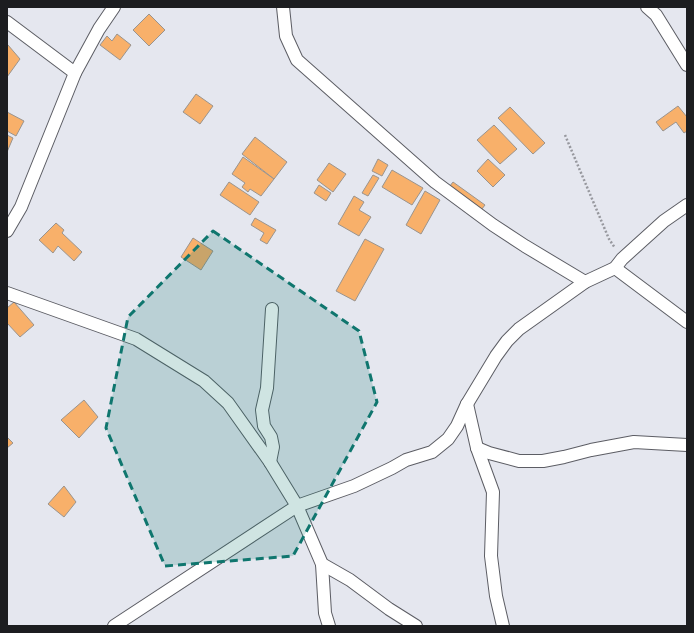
<svg xmlns="http://www.w3.org/2000/svg" width="694" height="633" font-family="Inter,sans-serif">
<style>
.building{fill:#f8b06a;stroke:#9a948e}
.lines{fill:none;stroke-linecap:round;stroke-linejoin:round}
.street-casing{stroke:#5c5d64;stroke-width:14}
.path{stroke:#97989e;stroke-width:2.5;stroke-dasharray:2 2;stroke-linecap:butt}
.street{stroke:#fff;stroke-width:12}
.marked{fill:#0f766e;fill-opacity:0.2;stroke:#0f766e;stroke-width:3;stroke-dasharray:8 5;stroke-linejoin:round}
</style>
<rect width="100%" height="100%" fill="#e5e7ef"/>
<g class="building">
<path d="M149 14 165 30 149 46 133 30Z"/>
<path d="M117 34 131 45 120 60 100 45 107 36 112 41Z"/>
<path d="M8 45 20 59 7 77V46Z"/>
<path d="M196 94 213 106 200 124 183 112Z"/>
<path d="M678 106 687 117V131L684 133 676 122 663 131 656 122Z"/>
<path d="M510 107 545 143 533 154 498 118Z"/>
<path d="M7 112 24 121 16 136 7 131Z"/>
<path d="M494 125 517 149 500 164 477 140Z"/>
<path d="M7 135 13 138 7 152Z"/>
<path d="M255 137 287 162 274 179 242 154Z"/>
<path d="M243 157 274 179 261 196 250 189 248 192 242 187 245 183 232 174Z"/>
<path d="M378 159 388 165 382 176 372 171Z"/>
<path d="M488 159 505 175 493 187 477 171Z"/>
<path d="M329 163 346 174 333 192 317 180Z"/>
<path d="M392 170 423 188 412 205 382 187Z"/>
<path d="M373 175 379 178 368 196 362 193Z"/>
<path d="M229 182 259 202 250 215 220 195Z"/>
<path d="M453 182 485 205 478 214 446 191Z"/>
<path d="M319 185 331 193 326 201 314 193Z"/>
<path d="M425 191 440 200 421 234 406 225Z"/>
<path d="M354 196 364 202 359 210 371 217 359 236 338 224Z"/>
<path d="M255 218 276 230 267 244 260 240 264 233 251 225Z"/>
<path d="M56 223 64 230 62 233 82 252 74 261 58 246 53 253 39 240Z"/>
<path d="M193 238 213 251 201 270 181 257Z"/>
<path d="M365 239 384 249 355 301 336 291Z"/>
<path d="M14 302 34 325 20 337 7 323V308Z"/>
<path d="M84 400 98 417 79 438 61 420Z"/>
<path d="M7 437 13 443 7 448Z"/>
<path d="M64 486 76 502 64 517 48 504Z"/>
</g>
<g class="lines">
<g class="street-casing">
<g id="street">
<path d="M283 7 286 36 297 60 435 182 493 225 525 246 585 282"/>
<path d="M647 7 656 15 687 65"/>
<path d="M7 22 75 73"/>
<path d="M7 231 21 207 75 73 99 29 114 7"/>
<path d="M615 268 687 322"/>
<path d="M7 293 136 339 204 381 228 403 270 462 297 506 322 564 350 580 389 609 416 626"/>
<path d="M467 404 477 448 493 492 491 556 496 596 503 626"/>
<path d="M477 448 489 453 519 461H543L564 457 591 450 634 442 687 445"/>
<path d="M270 462 273 447 271 437 264 426 262 410 267 388 272 309"/>
<path d="M322 564 325 613 329 626"/>
<path d="M114 626 297 506 354 486 392 468 406 460 432 452 448 439 457 426 467 404 496 356 507 341 519 329 585 282 615 268 622 259 664 221 687 205"/>
</g>
</g>
<path class="path" d="M565 135 609 239 615 248"/>
<use href="#street" class="street"/>
</g>
<path class="marked" d="M213 231 359 331 377 402 293 556 165 566 106 428 128 317Z"/>
<rect width="694" height="633" fill="none" stroke="#1c1d20" stroke-width="16"/>
</svg>
